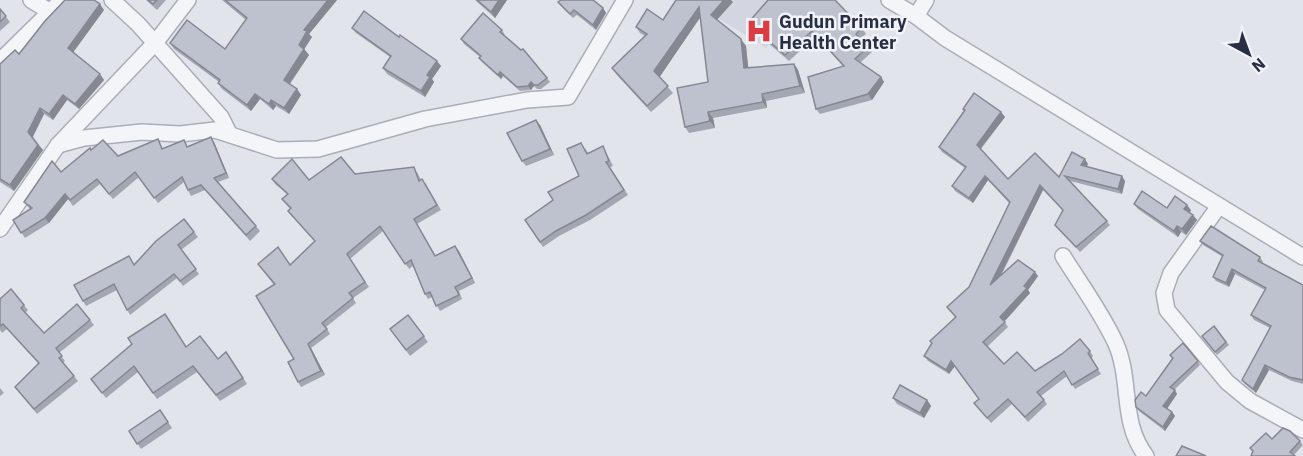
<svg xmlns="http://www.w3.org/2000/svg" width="1303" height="456" font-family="'IBM Plex Sans',sans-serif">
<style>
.built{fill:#d3d6e0}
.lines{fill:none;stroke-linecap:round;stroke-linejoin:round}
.minor-casing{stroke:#aaaeb9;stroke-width:18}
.minor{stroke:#f4f5f9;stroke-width:15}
.wall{fill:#a3a7b1}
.shaded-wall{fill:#858890}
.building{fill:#bec2ce;stroke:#858890;stroke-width:1.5}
.labels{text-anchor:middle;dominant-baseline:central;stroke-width:5;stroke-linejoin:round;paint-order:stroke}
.poi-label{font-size:18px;font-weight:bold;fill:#282f44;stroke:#f1f3f8;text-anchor:start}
</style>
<rect width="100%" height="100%" fill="#e1e4eb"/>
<path class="built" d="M689 0H779L793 14 766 48Z"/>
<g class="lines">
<g class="minor-casing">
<g id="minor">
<path d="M31 0 49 11"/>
<path d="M112 0 138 24 221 117 229 133"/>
<path d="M889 0 916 16"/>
<path d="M926 0 916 16 945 38 1303 257"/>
<path d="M0 61 62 0"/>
<path d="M58 145 84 138 142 132 180 134 215 130 277 150 318 149 425 119 527 100 568 97 625 0"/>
<path d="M1219 206 1171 273 1164 293 1167 310 1227 382 1250 401 1303 430"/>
<path d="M0 229 58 145 155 43 188 0"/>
<path d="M1063 256C1081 285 1102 313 1116 344 1132 381 1120 422 1146 456"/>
</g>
</g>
<use href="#minor" class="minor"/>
</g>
<g class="wall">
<path d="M146 0H166L157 10Z"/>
<path d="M222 0H337L309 34 312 37 304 49 309 55 290 84 297 89 301 95 289 114 276 106 273 110 260 99 251 111 222 89 218 83 219 82 174 49 170 43 225 49 246 20Z"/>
<path d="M475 0H507L495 18Z"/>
<path d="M558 2 603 8 606 13 596 30 577 15 573 18 562 7Z"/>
<path d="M733 2 717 19 746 46 748 68 794 64 798 70 805 93 766 101 767 108 713 118 715 128 689 133 685 127 708 82 700 18 659 77 673 93 651 112 616 74 612 68 645 36 640 33 636 27Z"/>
<path d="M0 9 10 22 0 31Z"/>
<path d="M104 10 73 52 104 80 79 109 67 100 53 120 44 114 33 137 43 150 14 191 0 182V64Z"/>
<path d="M748 23 862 28 866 34 860 39 872 52 860 63 881 77 884 82 872 100 820 114 816 109 843 66 816 36 789 61 752 29Z"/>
<path d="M352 28 399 37 441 66 432 79 434 82 425 97 387 74 383 68 390 57 356 33Z"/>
<path d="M502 30 505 35 504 36 547 78 550 82 541 89H537L534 86 531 90 520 91 503 76 501 79 482 62 479 58 480 57 464 44 461 39Z"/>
<path d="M963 109 1001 112 1005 117 981 149 1008 179 1059 177 1088 164 1086 167 1125 181 1122 194 1070 181 1110 225 1080 252 1055 225 1063 211 1043 190 1001 276H1038L1028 290 1030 293 1004 321 1008 327 987 347 1004 364 1035 371 1090 351 1093 356 1091 358 1101 374 1075 389 1067 376 1041 396 1047 404 1028 422 1012 404 991 423 974 403 979 399 955 366 949 374 928 361 924 356 932 344 930 341 955 317 947 307 969 287 1009 203 988 180 973 203 955 191 952 186 965 168 942 152 939 147 964 110Z"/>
<path d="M536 120 540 125 554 155 526 166 522 161Z"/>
<path d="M158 139 163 149 189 146 214 142 229 178 218 182 260 231 250 241 205 190 191 196 184 182 158 203 139 177 113 199 100 184 73 206 68 199 49 223 25 238 13 220 30 209 24 202 61 172 91 150 118 156Z"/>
<path d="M603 146 613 166 610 167 628 195 590 220 559 236 543 247 525 220 553 200 579 176 585 148 588 153Z"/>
<path d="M417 172 421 180 426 184 441 210 417 224 436 256 455 246 475 283 459 291 462 299 440 311 432 297 428 299 425 294 413 266 409 269 383 231 350 259 369 287 353 298 356 303 326 327 330 334 311 348 325 375 301 387 298 382 294 359 274 285 258 264 290 265 315 241 288 211 290 209 282 199 287 194 275 184 272 179 309 180 355 174Z"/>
<path d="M1134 204 1167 208 1191 210 1190 213 1197 220 1186 235 1181 232 1178 237 1138 209Z"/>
<path d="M184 219 198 237 181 250 199 274 183 286 177 278 130 315 117 290 86 306 83 301 132 261 134 264Z"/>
<path d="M1200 241 1260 257 1263 262 1262 263 1303 285V384L1292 381 1269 370 1256 393 1245 384 1242 380 1270 328 1254 320 1251 315 1265 290 1235 274 1229 287 1216 281 1213 277 1223 257 1203 245Z"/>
<path d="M0 299 24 305 28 310 25 313 44 333 90 320 94 325 59 353 65 361 63 363 78 381 37 414 15 387 39 364 7 329 2 333 0 330Z"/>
<path d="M408 315 428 342 410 356 390 329Z"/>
<path d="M1214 326 1229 345 1217 355 1202 336Z"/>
<path d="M187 347 218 359 226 352 247 384 220 401 197 372 157 399 138 372 106 398 91 379Z"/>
<path d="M1170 355 1198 361 1200 365 1174 390 1177 394 1167 409 1172 412 1175 416 1165 431 1139 411 1136 407 1146 396 1172 359Z"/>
<path d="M0 388 4 393 0 396Z"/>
<path d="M893 398 927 400 931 406 924 418 897 404Z"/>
<path d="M160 410 172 428 141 449 129 431Z"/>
<path d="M1272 439 1300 441 1303 445 1294 455 1253 452 1250 448Z"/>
</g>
<g class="shaded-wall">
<path d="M328 0H337L309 34 312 37 303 51 299 45 304 30Z"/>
<path d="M499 0H507L495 18 491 12Z"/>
<path d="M724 0H731L733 2 716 21 711 15Z"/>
<path d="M100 4 104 10 72 54 68 48Z"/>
<path d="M699 7 703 13 659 78 654 71Z"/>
<path d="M603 8 606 13 596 30 593 25Z"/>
<path d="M741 39 746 46 749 74 744 68Z"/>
<path d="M304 49 309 55 288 86 284 80Z"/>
<path d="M437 61 441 66 432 79 434 82 425 97 421 91 427 75Z"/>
<path d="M794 64 798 70 805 93 800 86Z"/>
<path d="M500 72 503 76 501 79 498 75Z"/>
<path d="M100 74 104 80 79 109 75 104Z"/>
<path d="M881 77 884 82 872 100 868 94Z"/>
<path d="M531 82 534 86 531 90 528 86Z"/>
<path d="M297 89 301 95 289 114 284 108Z"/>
<path d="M255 94 260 99 251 111 247 105Z"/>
<path d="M762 94 766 101 767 108 763 102Z"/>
<path d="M63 95 67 100 53 120 49 114Z"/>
<path d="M271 100 276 106 273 110 269 104Z"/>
<path d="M40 108 44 114 32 138 28 132Z"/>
<path d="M708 112 713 118 715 128 710 121Z"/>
<path d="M1001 112 1005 117 980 149 977 145Z"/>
<path d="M536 120 540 125 554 155 550 149Z"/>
<path d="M211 137 214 142 229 178 226 173Z"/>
<path d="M38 145 43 150 14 191 10 185Z"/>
<path d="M1085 159 1088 164 1085 170 1081 165Z"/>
<path d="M985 176 988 180 973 203 969 198Z"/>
<path d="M1122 176 1125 181 1122 194 1118 189Z"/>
<path d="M1040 185 1043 190 993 290 990 285Z"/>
<path d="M65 194 68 199 49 223 45 218Z"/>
<path d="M1187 205 1191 210 1188 215 1184 209Z"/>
<path d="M1193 215 1197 220 1186 235 1182 229Z"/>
<path d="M1177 226 1181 232 1178 237 1174 231Z"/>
<path d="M455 246 459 251 475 283 472 278Z"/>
<path d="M1232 269 1235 274 1229 287 1226 283Z"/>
<path d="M1035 272 1038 276 1028 290 1030 293 1004 322 1000 317Z"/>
<path d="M308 344 311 348 325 375 321 371Z"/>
<path d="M951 361 955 366 949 374 946 370Z"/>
<path d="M1265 365 1269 370 1256 393 1253 389Z"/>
<path d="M1175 390 1177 394 1166 410 1163 406Z"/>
<path d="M927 400 931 406 924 418 920 413Z"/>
<path d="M1172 412 1175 416 1165 431 1163 427Z"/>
</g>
<g class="building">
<path d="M65 0H94L100 4 68 48 100 74 75 104 63 95 49 114 40 108 28 132 38 145 10 185 0 179V64L15 50 19 54 45 21Z"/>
<path d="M148 0H157L153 4Z"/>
<path d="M225 0H328L304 30 307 31 299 45 304 49 284 80 297 89 284 108 271 100 269 104 255 94 247 105 218 83 220 80 170 43 187 20 225 49 247 18Z"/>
<path d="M477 0H499L491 12Z"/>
<path d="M561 0H593L603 8 593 25 574 10 570 14 558 2Z"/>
<path d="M676 0H724L711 15 741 39 744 68 794 64 800 86 762 94 763 102 708 112 710 121 685 127 677 88 708 82 699 7 654 71 668 86 647 106 612 68 647 34 636 27 647 9 663 20Z"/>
<path d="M768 0H835L862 28 856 34 868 47 855 59 881 77 868 94 816 109 808 77 844 66 812 31 785 55 748 23Z"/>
<path d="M0 9 6 16 0 22Z"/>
<path d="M364 11 399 37 400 35 437 61 427 75 430 77 421 91 383 68 391 56 352 28Z"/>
<path d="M483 13 502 30 500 32 521 50 523 49 547 78 538 85H534L531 82 528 86 517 87 500 72 498 75 479 58 481 56 461 39Z"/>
<path d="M974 93 1001 112 977 145 1008 179 1035 153 1059 177 1072 152 1085 159 1081 165 1122 176 1118 189 1065 176 1107 221 1076 247 1055 225 1063 210 1040 185 990 285 1018 260 1035 272 1024 286 1027 288 1000 317 1005 322 983 342 1004 364 1017 352 1035 371 1062 354 1080 339 1090 351 1088 353 1098 369 1072 385 1064 371 1037 392 1044 400 1025 417 1008 399 987 418 974 403 979 399 951 361 946 370 924 356 932 343 930 341 956 317 947 307 969 287 1010 202 985 176 969 198 952 186 966 167 939 147 965 110 963 109Z"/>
<path d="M536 120 550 149 522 161 507 133Z"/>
<path d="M211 137 226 173 214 178 256 226 246 235 201 185 188 190 182 177 154 198 135 172 109 194 97 179 70 200 65 194 45 218 21 233 13 220 32 208 24 202 52 161 61 172 90 148 91 150 103 140 118 156 158 139 162 149 184 140 187 147Z"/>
<path d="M581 143 587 154 603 146 609 161 606 162 624 190 586 215 556 231 540 242 525 220 553 200 548 192 579 176 567 149Z"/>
<path d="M341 157 355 174 414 167 419 181 422 179 437 205 414 219 435 256 455 246 472 278 455 287 459 295 436 306 430 292 425 294 411 260 405 264 380 226 347 254 365 282 349 293 353 298 322 323 327 329 308 344 321 371 298 382 288 362 294 359 256 296 275 284 258 264 278 247 290 265 315 241 288 211 291 208 282 199 288 194 272 179 292 159 309 180Z"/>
<path d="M1142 191 1167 208 1175 196 1187 205 1184 209 1193 215 1182 229 1177 226 1174 231 1134 204Z"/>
<path d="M184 219 194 232 178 245 196 269 180 281 174 274 127 310 114 284 83 301 74 285 129 256 134 265 156 241Z"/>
<path d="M1211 226 1260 257 1258 261 1303 285V380L1289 377 1265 365 1253 389 1242 380 1271 326 1251 315 1266 288 1232 269 1226 283 1213 277 1223 255 1200 241Z"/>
<path d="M11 289 24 305 21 308 44 333 77 304 90 320 56 348 62 356 59 358 74 376 34 409 15 387 39 363 3 324 0 326V299Z"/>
<path d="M165 314 186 347 200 336 218 359 226 352 243 378 216 395 193 366 153 393 134 366 102 393 91 379 132 344 128 338Z"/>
<path d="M408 315 424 336 406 350 390 329Z"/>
<path d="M1214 326 1226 342 1215 352 1202 336Z"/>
<path d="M1183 343 1198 361 1170 387 1175 390 1163 406 1172 412 1163 427 1136 407 1135 400 1141 392 1146 396 1173 358 1170 355Z"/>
<path d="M900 385 927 400 920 413 893 398Z"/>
<path d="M160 410 168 422 137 444 129 431Z"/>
<path d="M1283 428 1290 431 1300 441 1290 452 1295 456H1251L1253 451 1250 448 1266 433 1272 439Z"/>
<path d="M1182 446 1206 456H1176Z"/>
</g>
<defs>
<g id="hospital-bare" transform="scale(2.07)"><path d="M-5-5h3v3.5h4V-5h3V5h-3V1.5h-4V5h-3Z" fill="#da3c42" stroke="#f1f3f8" stroke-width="2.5" paint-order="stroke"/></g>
</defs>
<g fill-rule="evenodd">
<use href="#hospital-bare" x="759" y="31"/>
</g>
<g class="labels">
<g class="poi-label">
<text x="779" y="21">Gudun Primary<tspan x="779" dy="21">Health Center</tspan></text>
</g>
</g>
<g transform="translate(1249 54) rotate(139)" stroke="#f1f3f8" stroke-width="4.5" paint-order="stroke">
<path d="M0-4.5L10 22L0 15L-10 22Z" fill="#282f44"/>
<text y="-9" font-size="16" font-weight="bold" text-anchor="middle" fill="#282f44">N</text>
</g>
</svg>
